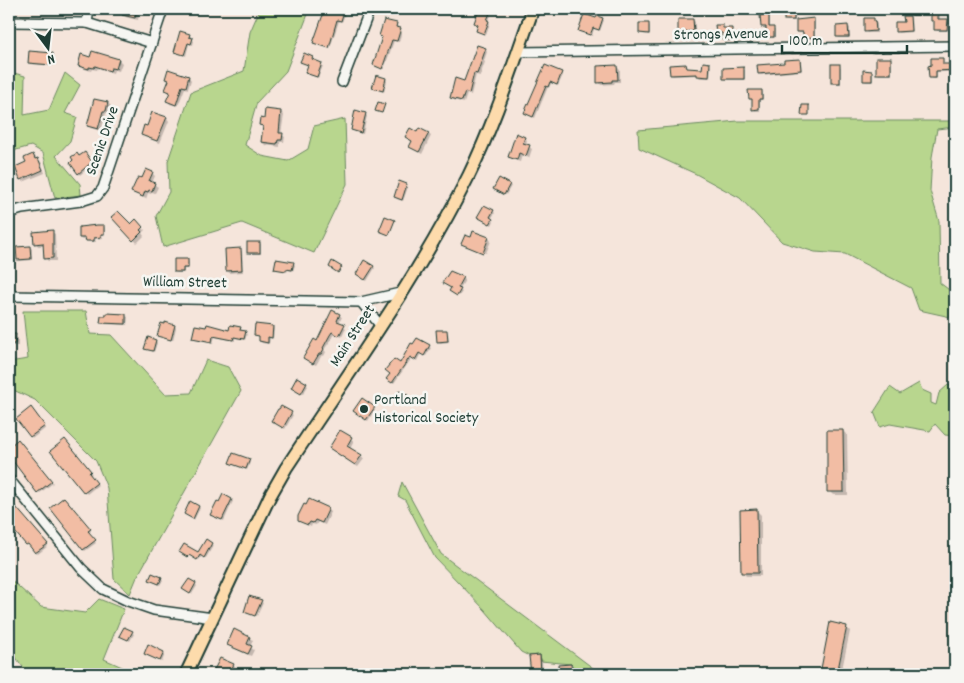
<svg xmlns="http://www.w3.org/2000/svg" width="964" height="683" font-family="Dekko,sans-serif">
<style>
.green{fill:#b8d68e;stroke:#6c8a61}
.shadow{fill:#0003}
.building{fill:#f2bda4;stroke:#1f3d34}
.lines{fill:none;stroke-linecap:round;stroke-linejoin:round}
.minor-casing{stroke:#1f3d34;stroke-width:12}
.major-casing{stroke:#1f3d34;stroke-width:15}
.minor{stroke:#f6f6f2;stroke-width:9}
.major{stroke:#fddbac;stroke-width:11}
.poi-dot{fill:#1f3d34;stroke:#f6f6f2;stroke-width:2}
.labels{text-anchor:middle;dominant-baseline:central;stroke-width:5;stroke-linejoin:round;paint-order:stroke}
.street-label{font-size:16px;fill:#1f3d34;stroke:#f6f6f2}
.poi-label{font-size:16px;fill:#1f3d34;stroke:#f6f6f2;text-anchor:start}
</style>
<rect width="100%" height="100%" fill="#f5e5db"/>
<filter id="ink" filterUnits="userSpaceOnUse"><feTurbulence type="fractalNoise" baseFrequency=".02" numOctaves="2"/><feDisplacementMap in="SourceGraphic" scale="10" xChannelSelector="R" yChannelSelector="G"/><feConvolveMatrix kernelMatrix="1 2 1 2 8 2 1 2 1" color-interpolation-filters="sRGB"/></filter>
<g filter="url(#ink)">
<g class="green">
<path d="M260 9H310L286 71 257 102 245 145 262 156 288 161 308 149 314 126 345 119 347 184 314 253 242 223 163 247 156 216 169 192 168 161 191 92 244 71 250 32Z"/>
<path d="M10 72 25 76 24 115 49 110 65 73 80 85 65 113 77 117 70 141 56 156 80 184 81 195 55 198 43 153 31 146 9 152V95H12Z"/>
<path d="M738 121H955V127L937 129 932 157 930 191 939 221 940 283 952 292H955V318L919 310 911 288 845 254 815 252 782 242 740 198 696 174 639 148 638 130Z"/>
<path d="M23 311H86L90 334 111 335 165 394 191 393 206 360 228 367 241 391 137 577 130 594 114 579 107 488 96 461 35 400 9 388V362L28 359Z"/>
<path d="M919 383 922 390 931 394V403L936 405 939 393 948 385 955 387V436L945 435 935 424 930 431 890 424 880 427 874 412 890 387 900 394Z"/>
<path d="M402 482 441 554 601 674H581L571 664 541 661 540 655 529 656 521 652 485 610 435 558 405 500 398 496Z"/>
<path d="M9 578 41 607 85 613 99 599 124 609 104 659 138 674H28L9 648Z"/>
</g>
<g class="shadow">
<path d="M115 9H140L138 20 126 17 124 13 118 12Z"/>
<path d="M325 9H338L337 11 345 14 342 22 339 21 330 48 314 42 326 12Z"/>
<path d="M851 9H858V14H852Z"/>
<path d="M793 11 795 13V21H787L785 20Z"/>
<path d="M938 12 940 14V20H947L949 22V31H937L935 29V22L932 20Z"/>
<path d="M489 14 491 16 488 21 490 23 486 35 477 31 479 25 475 23Z"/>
<path d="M769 16 770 18V28L775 30V38H769L767 36V28L762 26Z"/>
<path d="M910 17 911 18 912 32 898 33 897 31Z"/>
<path d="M602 19 604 20 600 31 594 29 592 36 580 31 597 20Z"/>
<path d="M873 19 877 24V33H867L865 31Z"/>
<path d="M693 20 695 22V32L681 33 679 31Z"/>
<path d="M813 20 815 21V39H806L804 33H799L798 32Z"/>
<path d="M396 24 397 29 402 31 399 42 394 41 384 69 376 67 374 65 382 38 381 36Z"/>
<path d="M649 24 650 26V35L642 34 640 33Z"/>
<path d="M722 26 724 30 731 29 733 31V41L725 42 723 34 717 33Z"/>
<path d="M848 26 850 28V38H839L837 37Z"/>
<path d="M181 32 190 35 191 39 194 41 193 45 189 44 186 56 176 52Z"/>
<path d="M485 49 487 52 484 61 485 62 480 76 476 75 471 95 467 94 464 103 454 100 451 98 464 82Z"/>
<path d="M92 53 119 60 122 63 119 71 114 70 113 73 98 68 97 70 92 69 91 71 82 68 79 66 91 58Z"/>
<path d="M52 54 54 56 53 66 31 64 30 63Z"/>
<path d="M313 58 314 61 323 66 318 78 308 74 306 72 309 66 302 62Z"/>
<path d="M890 59 892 61V75H879L878 74Z"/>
<path d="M943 59 944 65H955V77L954 72H937V79H932L930 78Z"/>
<path d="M800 60 801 62 802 71 761 75 759 74Z"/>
<path d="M709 64 711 66 710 78H700L697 75 673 76 671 75 686 65 688 69 703 70Z"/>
<path d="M840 66 841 67V84H834L832 82Z"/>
<path d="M546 67 563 75 558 86 551 83 549 88 548 87 535 118 525 113Z"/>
<path d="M617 67 620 70V82H615L614 84 601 85 599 82Z"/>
<path d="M743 69 745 70V80H726L724 79Z"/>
<path d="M871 72 873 74V82H866L864 81Z"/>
<path d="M189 77 191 80 188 89 185 88 178 106 170 104 168 101 170 93 167 90 170 82 166 78Z"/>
<path d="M386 79 387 81 384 92 374 88Z"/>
<path d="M762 91 763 93V100H760V111H755L753 109V100L750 99Z"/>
<path d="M95 100 108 103 111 106 109 113H106L101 131 91 128 88 125Z"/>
<path d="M281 112 284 115 281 134 285 137 284 142H280V147L265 145 262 142 264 128 260 125 265 120Z"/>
<path d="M365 114 367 116 363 134 355 132 353 130Z"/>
<path d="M167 118 169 121 160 143 145 137 142 134 148 127Z"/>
<path d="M417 133 428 134 431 136 422 154 410 147 413 142 407 137Z"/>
<path d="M524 138 527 140 526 145 532 149 529 158 522 155 520 162 512 159 509 156Z"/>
<path d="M33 155 41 162 45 173 23 182 21 179Z"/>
<path d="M86 155 93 164 80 175 79 173 80 157Z"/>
<path d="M152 173 155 176 152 183 158 187 155 193 152 192 151 194 148 193 146 199 135 194 132 192 143 180Z"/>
<path d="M406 185 408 187 403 201 397 199 395 197Z"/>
<path d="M509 185 511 186 506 195 496 190Z"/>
<path d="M493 211 495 213 491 219 494 221 492 225 480 218Z"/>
<path d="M112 217 131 226 136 221 145 230 142 233 144 236 137 243Z"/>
<path d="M104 226 105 228V235H102L103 238 95 239 96 242H89L87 239 82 240 80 238Z"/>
<path d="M52 232 55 234 56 261H48L45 258 44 246H38L36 243Z"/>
<path d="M489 238 491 241 486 253 464 244 472 239Z"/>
<path d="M259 243 261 244V254H250L249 253Z"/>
<path d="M30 247 32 249V260L20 261 19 260Z"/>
<path d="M240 249 242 251 243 272 229 273 228 271Z"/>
<path d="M188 260 189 262V269H184V273H177L175 272Z"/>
<path d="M293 263 295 265 293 271 288 270 287 272 275 268Z"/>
<path d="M373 267 375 268 367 281 359 276Z"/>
<path d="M463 278 465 280 459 290 462 292 459 296 452 292Z"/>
<path d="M333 312 342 317 339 323 346 328 342 337 335 334 324 350 326 352 324 356 322 355 316 365 306 360Z"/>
<path d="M126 316 128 317 127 325 103 324 102 322Z"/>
<path d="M9 324 13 327V336L18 338V346H9Z"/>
<path d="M175 326 176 328 173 340 158 335Z"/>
<path d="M273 327 274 329 273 339 270 338 269 344 262 343 260 341 261 337 255 335Z"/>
<path d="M240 328 242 332 247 334 245 340 235 338V341L215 337 213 343 193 337 230 331Z"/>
<path d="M446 331 448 333 449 342 440 343 438 341Z"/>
<path d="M417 339 431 348 426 356 421 353 417 361 412 358 394 383 389 380 391 374 400 365Z"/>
<path d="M156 341 157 343 154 352 146 348Z"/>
<path d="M298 379 308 386 303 394 294 389Z"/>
<path d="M282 408 293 415 285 429 274 422Z"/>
<path d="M374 408 375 409 368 421 356 413Z"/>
<path d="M33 410 46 428 33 438 18 419Z"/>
<path d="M843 431 847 435 848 495H833L829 491Z"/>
<path d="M341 432 354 441 350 449 364 459 358 467 333 451Z"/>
<path d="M18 441 53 483 40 493 9 455V448Z"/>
<path d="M65 441 92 474 90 475 98 485 87 494 52 451Z"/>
<path d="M249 460 250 462 247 470 231 463Z"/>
<path d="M64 499 91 531 89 533 96 543 85 551 52 509Z"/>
<path d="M9 500 48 546 38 554 9 523Z"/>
<path d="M232 500 233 501 224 521 214 516Z"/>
<path d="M199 507 200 508 194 520 185 514Z"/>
<path d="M328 509 331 512 325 525 318 522 316 525 312 524 311 527 299 520Z"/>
<path d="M757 511 761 515V576H746L742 572Z"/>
<path d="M211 544 213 546 206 558 202 556 199 560 190 555 189 557 183 554H199Z"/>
<path d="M161 578 163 580 160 585 150 580Z"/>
<path d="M195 584 197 586 192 594 185 591Z"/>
<path d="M250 597 263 603 257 616 247 613Z"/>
<path d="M831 624 846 627 850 631 841 674H821Z"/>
<path d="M125 628 134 634 130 641 123 637Z"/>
<path d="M234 631 253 640 250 647 254 650 251 656 231 647 228 644Z"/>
<path d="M149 646 165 654 162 662 147 655Z"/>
<path d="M539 656 542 659 543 674H532L531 657Z"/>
<path d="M233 665 235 667 231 674H223L217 671Z"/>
<path d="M571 665 573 668 574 674H560V666Z"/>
</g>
<g class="building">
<path d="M124 9H137L135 18 122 15Z"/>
<path d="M325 9H335L344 11 341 21 337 20 329 48 313 43Z"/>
<path d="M479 9 490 13 487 20 489 21 484 34 476 31 478 25 474 23Z"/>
<rect x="912" y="9" width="8" height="6"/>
<rect x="784" y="10" width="10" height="10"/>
<path d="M931 11H938V19H948L947 30H934V21H931Z"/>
<path d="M584 14 596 18 597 16 603 18 599 30 593 28 590 35 578 31Z"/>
<path d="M760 15H769V27H774V37H766V27H761Z"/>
<path d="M903 16H910L911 31 895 32V22H904Z"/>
<path d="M814 18V37L803 38V32H796V20Z"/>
<path d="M864 18H874V21H875L876 31 864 32Z"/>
<path d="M678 19H693L694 31 678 32Z"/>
<path d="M384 20 397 23 396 27 401 28 397 41 392 40 382 69 373 65 382 37 379 36Z"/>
<path d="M639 23H649V34L639 33Z"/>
<path d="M715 25H723V28H732V40H722V33H716Z"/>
<path d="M848 25 849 37H836V26Z"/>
<path d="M180 31 190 34 189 37 193 38 191 44 188 43 184 55 174 52Z"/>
<path d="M477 45 486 48 477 74 474 73 469 94 465 92 462 101 450 98 455 78 464 81Z"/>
<path d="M29 51 53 53 52 65 28 63Z"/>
<path d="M92 51 119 59 116 69 111 68 110 71 95 66 94 68 89 67V69L78 66 81 54 90 57Z"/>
<path d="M304 53 313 57 312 59 322 63 317 77 305 73 308 65 300 62Z"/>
<rect x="876" y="58" width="15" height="16"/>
<path d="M931 58H943V64H955V70L936 71V78H929L928 66 931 65Z"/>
<path d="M800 59 801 70 758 74 757 65 784 63V60Z"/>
<path d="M703 62 710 63 709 77 697 76V74L670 75 669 65 686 64 687 68 702 69Z"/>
<rect x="831" y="64" width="9" height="19"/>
<path d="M545 65 562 72 557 85 550 82 548 87 546 86 533 117 524 113Z"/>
<path d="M617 65 618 80H612V82L597 83V66Z"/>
<path d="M744 67V79H723V68Z"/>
<path d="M168 69 189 76 186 87 182 86 176 105 166 101 170 92 165 90 169 80 165 79Z"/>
<path d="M863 70 872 71V81H863Z"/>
<path d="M376 75 386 78 383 91 372 88Z"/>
<path d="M748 90H762V99H759V109L752 110V99H749Z"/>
<path d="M94 99 108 102 106 111H103L98 129 87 126Z"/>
<path d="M378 102 385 104 382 113 375 111Z"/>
<path d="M802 105H809V115H801Z"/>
<path d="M265 109 281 111 279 133H283L282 140H278L277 144 261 142 263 126 259 125 260 118 264 119Z"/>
<path d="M355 110 366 113 361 133 351 130Z"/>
<path d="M152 112 167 117 157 141 141 135 144 125 147 126Z"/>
<path d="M410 128 417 132 419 128 429 133 419 152 409 147 412 141 405 137Z"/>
<path d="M516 133 525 137 523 143 530 145 526 156 519 153 517 160 508 157Z"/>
<path d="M85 152 92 162 78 174 70 163 73 160 71 157 77 153 79 156Z"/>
<path d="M33 154 35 159 38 158 43 170 20 180 15 167 26 162 24 158Z"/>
<path d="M146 169 153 172 149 181 155 183 152 191 149 190 148 192 145 191 143 197 131 192 138 177 142 178Z"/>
<path d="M499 178 510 184 504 195 493 189Z"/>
<path d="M399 181 407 184 402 200 394 197Z"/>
<path d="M484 205 494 210 490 217 493 219 490 224 477 217Z"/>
<path d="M118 211 131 224 136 219 143 227 140 230 142 232 133 241 111 217Z"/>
<path d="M385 216 395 220 389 235 379 231Z"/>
<path d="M97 225H104V234H101V237L94 238V241H86L85 238H79V227Z"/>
<path d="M53 230V258L44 259 43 243 34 244 33 232Z"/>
<path d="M473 231 489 237 483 253 461 244 465 235 471 237Z"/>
<rect x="247" y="242" width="13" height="11"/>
<path d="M30 246 31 259 17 260 16 247Z"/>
<path d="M241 248 242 270 226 271 225 249Z"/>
<path d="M174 259H188V268H183V272H174Z"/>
<path d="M276 259 294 262 292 270 286 269V271L274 269Z"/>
<path d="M364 260 374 266 365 280 356 274Z"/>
<path d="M332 261 342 267 338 273 329 267Z"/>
<path d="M450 271 464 277 458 288 461 289 457 296 449 291 451 288 442 283Z"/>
<path d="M332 310 340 314 337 321 345 324 339 336 332 332 330 335 323 348 324 349 321 354H319L313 364 303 358 314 339 317 341Z"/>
<path d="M106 313 126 314V324L100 323 101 316H106Z"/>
<path d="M165 322 175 325 171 340 157 336 161 323 165 324Z"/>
<path d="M207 324 229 330 230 325 241 327 240 330 246 331 244 339 234 337 233 340 213 336 212 342 192 338 195 325 206 327Z"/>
<path d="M255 324 273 326 272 338 268 337V343L259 341V336L254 335Z"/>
<path d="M436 330H447L448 341 437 342Z"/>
<path d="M9 334H16L15 344H9Z"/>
<path d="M148 337 156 340 153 351 144 349Z"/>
<path d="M417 338 430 345 424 356 419 353 415 360 410 357 392 383 386 379 390 374 385 370 394 359 400 363 411 343 413 344Z"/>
<path d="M297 377 307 383 301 394 291 388Z"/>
<path d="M399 391 408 395 406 401 396 398Z"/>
<path d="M362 398 375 407 366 420 353 411Z"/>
<path d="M281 406 292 412 283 428 271 421 278 409H279Z"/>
<path d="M31 407 45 426 30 437 16 419Z"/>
<path d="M340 430 352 437 347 446 362 455 355 465 329 448Z"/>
<path d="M827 430H843L844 492H827Z"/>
<path d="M18 439 52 481 37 493 9 456V447Z"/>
<path d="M65 439 91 471 89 473 97 483 84 493 50 451Z"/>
<path d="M233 453 250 459 246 469 229 463Z"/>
<path d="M223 494 232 499 222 520 210 515 217 501 219 502Z"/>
<path d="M64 497 91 529 88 531 96 540 83 550 50 508Z"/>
<path d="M9 499 48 544 35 553 28 544 26 545 9 525Z"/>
<path d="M309 499 329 508 322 523 315 520 313 523 310 522 308 525 298 521V516L304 504 306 505Z"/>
<path d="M190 501 199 506 193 519 184 514Z"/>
<path d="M757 509 758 573H741L740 510Z"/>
<path d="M206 539 212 543 204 558 200 555 197 560 189 555 187 557 179 552 184 544 198 552Z"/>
<path d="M152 573 162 577 159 584 149 580Z"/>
<path d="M189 579 196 583 190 594 182 589Z"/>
<path d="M249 596 262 600 255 616 244 612Z"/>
<path d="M830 622 847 626 837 674H820Z"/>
<path d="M124 627 133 631 128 640 119 636Z"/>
<path d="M234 629 250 637 247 644 252 646 248 654 227 645Z"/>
<path d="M148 644 164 652 160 661 144 654Z"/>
<path d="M540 655 541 674H531L529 656Z"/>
<path d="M220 658 234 664 229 674H222L214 670Z"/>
<path d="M571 664 572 674H559L558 665Z"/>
</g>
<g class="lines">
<g class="minor-casing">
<g id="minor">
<path d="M9 22 87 23 152 43"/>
<path d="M87 23 89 9"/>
<path d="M518 52 955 46"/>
<path d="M342 82 370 9"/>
<path d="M9 213 22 209 81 201 97 196 103 188 163 9"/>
<path d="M9 296 361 302 400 293"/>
<path d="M361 302 380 325"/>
<path d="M9 479 81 568 103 589 128 601 154 610 213 618"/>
</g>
</g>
<g class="major-casing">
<path id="major" d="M186 674 270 496 286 468C349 372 418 278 469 175 495 122 513 65 533 9"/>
</g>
<use href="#minor" class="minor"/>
<use href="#major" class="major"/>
</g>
</g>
<circle class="poi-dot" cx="364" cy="409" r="5"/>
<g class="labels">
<g class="street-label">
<text transform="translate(721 35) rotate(-1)">Strongs Avenue</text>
<text transform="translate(103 141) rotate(-71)">Scenic Drive</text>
<text transform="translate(185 283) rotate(1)">William Street</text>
<text transform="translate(353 336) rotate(-57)">Main Street</text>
</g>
<g class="poi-label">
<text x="374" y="400">Portland<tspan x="374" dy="18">Historical Society</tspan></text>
</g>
</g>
<rect width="964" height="683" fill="none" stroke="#f6f6f2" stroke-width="30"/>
<rect x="15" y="15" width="934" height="653" fill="none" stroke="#1f3d34" stroke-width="2" filter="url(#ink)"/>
<g transform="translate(48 48) rotate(165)" stroke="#f6f6f2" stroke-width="4" paint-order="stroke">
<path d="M0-4L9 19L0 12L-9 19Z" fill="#1f3d34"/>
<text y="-8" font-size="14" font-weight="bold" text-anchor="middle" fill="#1f3d34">N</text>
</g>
<path d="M782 45v8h125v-8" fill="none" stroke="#1f3d34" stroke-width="2.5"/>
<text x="789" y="45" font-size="15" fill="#1f3d34" stroke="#f6f6f2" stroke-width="4" paint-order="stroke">100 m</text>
</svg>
